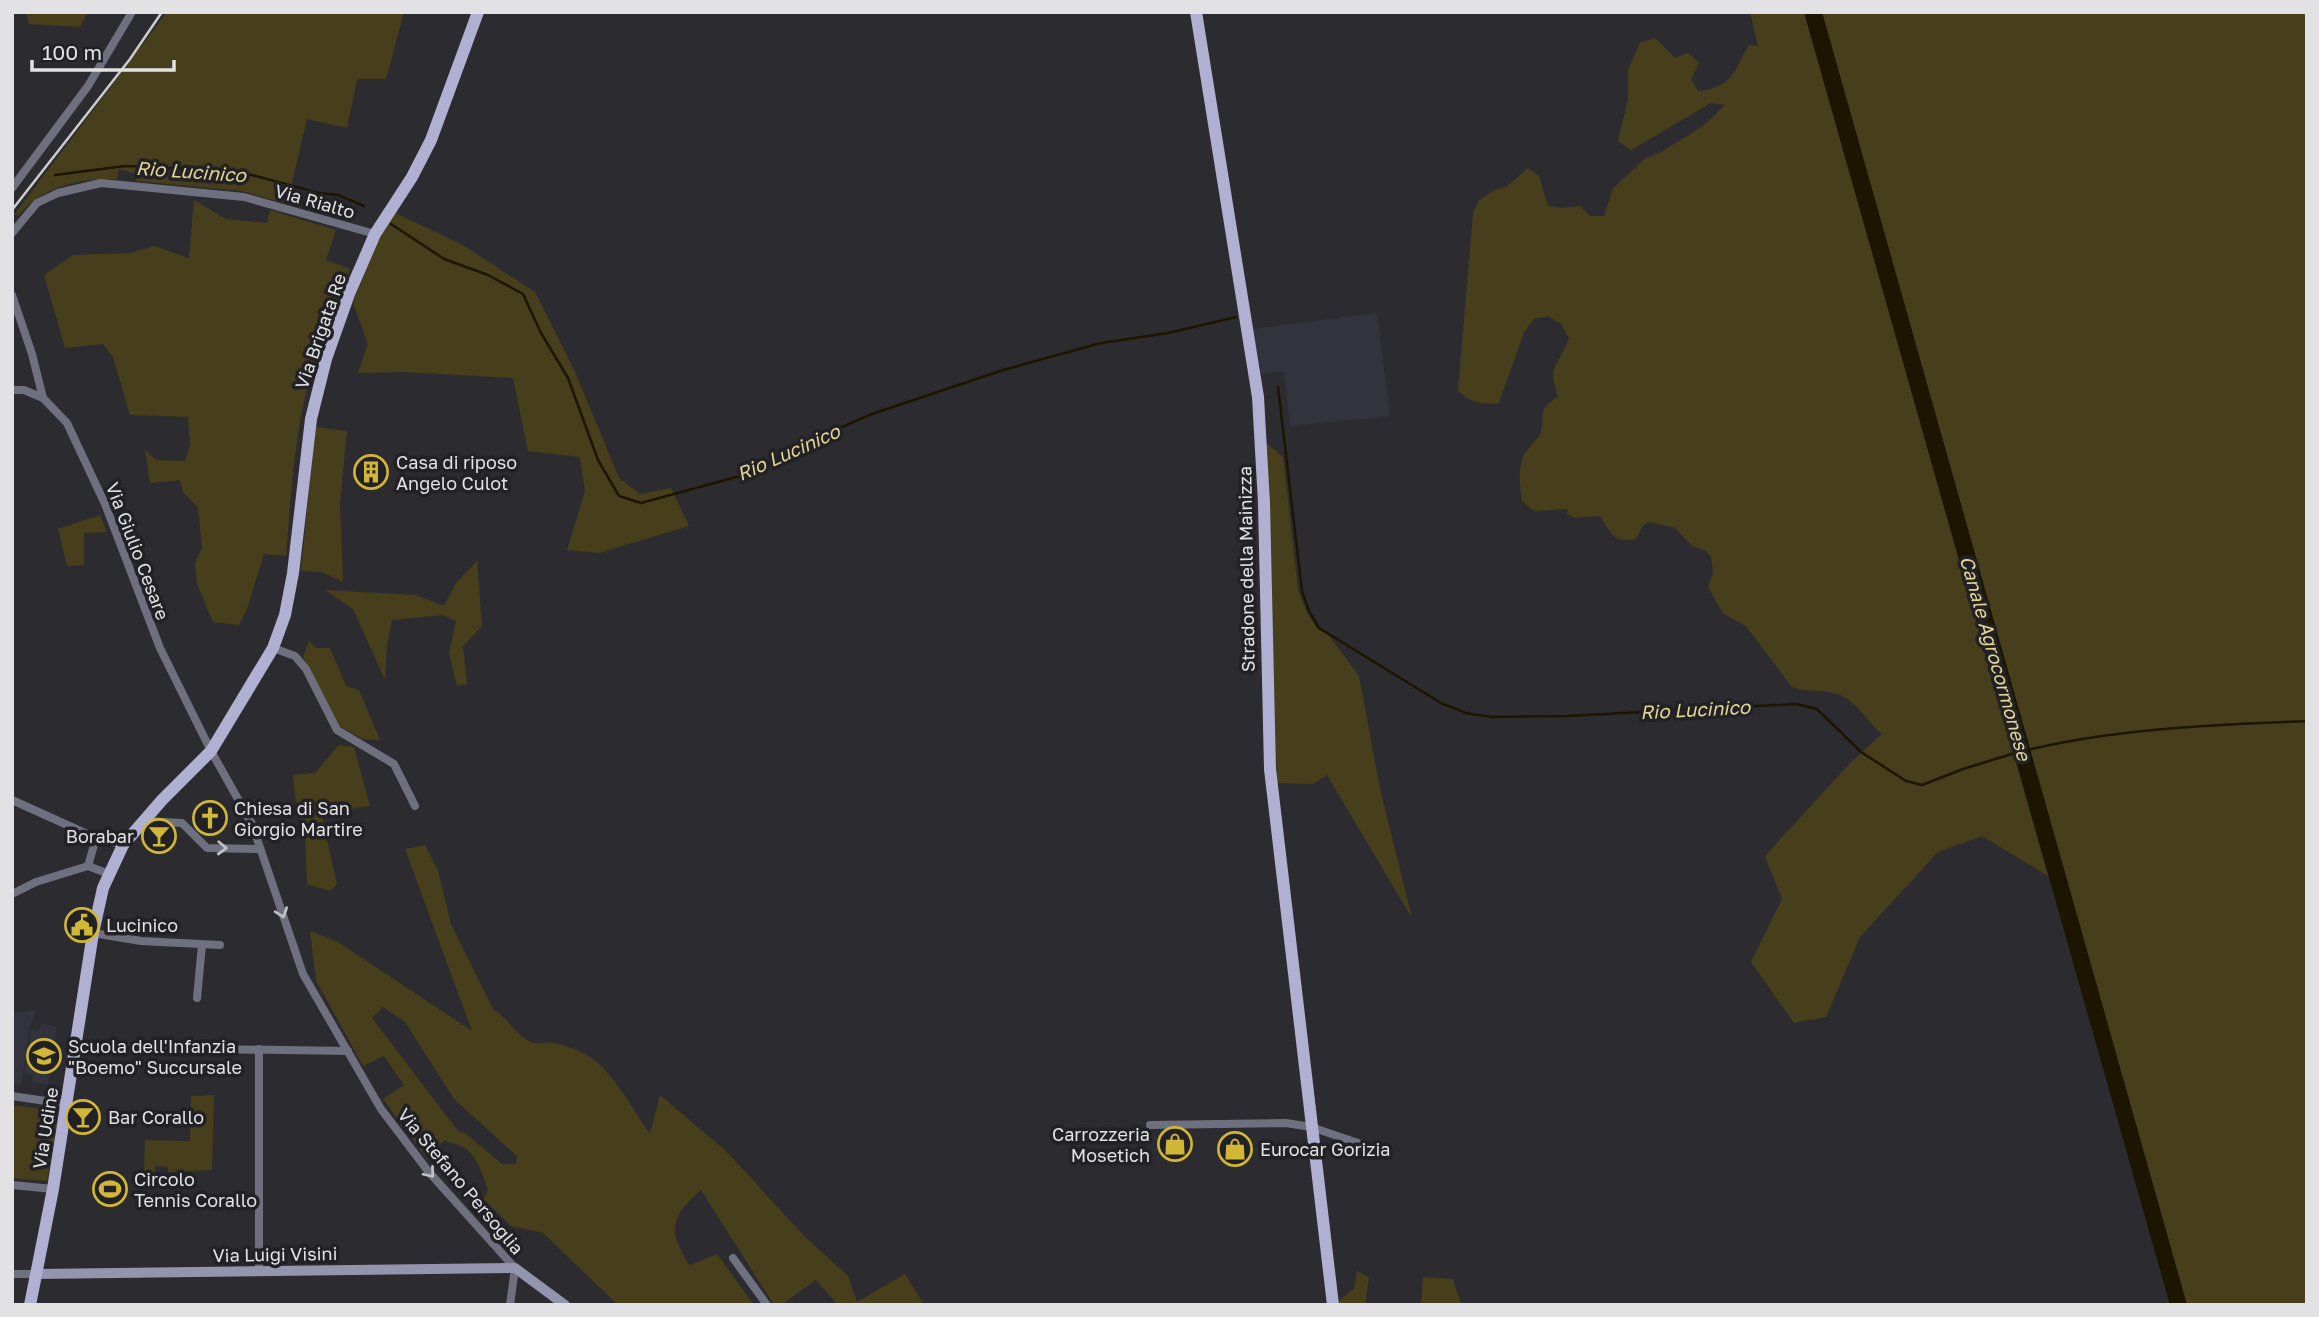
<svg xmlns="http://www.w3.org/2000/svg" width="2319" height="1317" font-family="'Golos Text',sans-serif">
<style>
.built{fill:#33333e}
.green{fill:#473f1b;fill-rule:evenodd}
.water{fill:#1c1600}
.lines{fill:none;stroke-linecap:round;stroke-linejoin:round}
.stream{stroke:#1c1600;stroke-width:2.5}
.street{stroke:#6e6f7f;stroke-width:8}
.secondary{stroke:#9394ae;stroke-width:10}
.primary{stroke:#b0b1d2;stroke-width:12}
.rail{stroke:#cccccf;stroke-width:2.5}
.oneway{stroke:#bfc0c6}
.labels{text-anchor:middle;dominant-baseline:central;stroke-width:7;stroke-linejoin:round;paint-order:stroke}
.street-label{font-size:18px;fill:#e2e2e5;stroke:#222226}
.poi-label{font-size:18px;fill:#e2e2e5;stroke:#222226;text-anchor:start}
.water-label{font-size:19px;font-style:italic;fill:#e4d593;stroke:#222226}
</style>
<rect width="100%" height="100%" fill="#2c2c30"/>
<g class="built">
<path d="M1377 313 1390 416 1290 426 1284 371 1262 374 1252 329Z"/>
<path d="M36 1010 30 1027 21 1086 12 1084V1013Z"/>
<path d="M41 1024 57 1027 48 1085 32 1082 33 1075 24 1074 27 1058 35 1059 36 1055 29 1053 31 1030 39 1031Z"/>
</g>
<g class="green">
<path d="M26 12H88L80 27 29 24Z"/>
<path d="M167 12H404L386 79H357L347 128 307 119 287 204 242 191 136 181V174L119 169 117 179C80 178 43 186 19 215H14Z"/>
<path d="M1750 12H1804L2048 876 1982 836 1938 852 1860 937 1826 1017 1794 1023 1751 962 1782 899 1765 856 1851 762 1882 734C1868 723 1857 702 1840 695 1824 688 1806 694 1791 686L1746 626 1724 614 1720 608 1708 587 1713 573 1711 556 1706 551 1691 545 1675 528 1650 522 1643 525 1636 539C1613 543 1611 533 1600 516L1574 518 1567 514 1568 509 1534 511 1522 501C1520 487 1518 470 1523 457 1527 448 1536 442 1540 434 1547 416 1534 411 1558 397 1547 364 1558 367 1569 339L1561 324 1548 316 1534 319 1524 332 1499 403C1482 405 1472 403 1458 391L1473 213 1479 200 1493 191 1506 187 1528 168 1539 176 1548 206 1563 208 1580 206 1590 216H1604L1613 188 1646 158 1661 152 1703 126 1725 105 1711 103 1631 150 1618 141 1628 99V70L1640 43 1655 38 1675 58 1688 53 1699 63 1691 79 1698 91C1733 87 1733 73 1749 45L1758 46Z"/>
<path d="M1822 12H2307V1305H2187Z"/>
<path d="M194 200 226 219 267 223 270 210 336 230 326 260 350 269C332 314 314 359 303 406 293 455 290 506 286 556L264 554 247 609 239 625 213 622 197 584 195 563 202 548 198 507 183 492 180 480 150 483 145 450 156 460 185 461 190 445 188 417 130 415 113 357 103 344 65 348 44 275 73 255 131 253 154 246 189 258Z"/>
<path d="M395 213 463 245 535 292 575 372 619 478 640 494 671 488 689 526 599 553 567 550 585 491 580 457 528 451 513 378 403 372 358 373 368 344 353 303 379 238Z"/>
<path d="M315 427 347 431 340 503 343 582 322 572 301 571Z"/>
<path d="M1266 443 1283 457 1298 590 1307 613 1316 627 1330 637 1359 676 1380 789 1412 918 1327 775 1313 784 1277 783Z"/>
<path d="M100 515 107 532 84 533V565L67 566 58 529Z"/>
<path d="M477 561 482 626 463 646 467 684 457 686 449 653 456 621 442 615 392 620 387 645 385 680 353 609 325 590 416 595 444 606 456 583Z"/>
<path d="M309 641 316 648H330L346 686 359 690 380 740 363 739 339 726 303 657Z"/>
<path d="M339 745 354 747 370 806 321 813 337 884 330 891 307 884 305 833 295 796 293 775 315 773Z"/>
<path d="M425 845 438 871 451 924 493 1009C507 1017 514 1033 529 1041 538 1046 546 1041 555 1043 564 1045 573 1049 581 1052 610 1064 632 1109 650 1134L660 1095 726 1151 805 1237 848 1276 857 1302 905 1274 924 1305H838L816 1280 781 1305H774L701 1190C681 1208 666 1223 681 1250 684 1256 685 1260 690 1265L717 1254 754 1305H618L543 1233 511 1226 483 1199 488 1190C482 1174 478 1155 461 1146 454 1143 450 1144 445 1140L425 1156 383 1099 404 1085 384 1056 363 1066 316 980 310 931 338 942 472 1031 405 849ZM383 1007 405 1022 454 1099 517 1156 516 1164H502L466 1134 458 1131 372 1018Z"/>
<path d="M214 1095 212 1170 168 1172V1167L155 1166V1172L144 1173 145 1140 190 1141 191 1096Z"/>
<path d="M12 1105 59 1111 47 1181 12 1178Z"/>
<path d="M1357 1271 1369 1277 1365 1305H1338V1301L1354 1289Z"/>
<path d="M1423 1277 1453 1279 1461 1305H1421Z"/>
</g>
<path class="water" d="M1804 12H1822L2187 1305H2170Z"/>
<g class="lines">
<g class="stream">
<path d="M55 175 125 166 237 171 319 193 338 195 364 206"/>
<path d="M391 224 444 259 488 275 523 294 541 333 568 378 598 460 619 496 641 503 751 473 810 441 872 414 1003 370 1101 343 1168 333 1236 317"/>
<path d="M1278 387 1302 591 1309 611 1319 628 1441 703 1466 713 1491 717 1567 716 1796 704 1817 709 1861 752 1906 781 1922 785 1963 769 2015 753"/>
<path d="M2028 750C2118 728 2215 725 2307 721"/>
</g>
<g class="street">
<path d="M12 188 88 86 132 12"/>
<path d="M12 233 37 203 58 193 101 183 244 197 375 234"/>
<path d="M12 295 32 354 43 398"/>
<path d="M12 390H24L43 398 67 423 105 504 160 648 211 751 252 824 303 974 381 1109 428 1171 515 1268 510 1305"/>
<path d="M273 648 295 656 306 669 337 730 394 764 415 806"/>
<path d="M12 800 96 838 123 845"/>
<path d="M145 821 182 823 207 848 260 849"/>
<path d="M88 866 96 838"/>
<path d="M88 866 109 874"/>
<path d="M12 894 36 882 88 866"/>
<path d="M93 933 141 941 220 945"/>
<path d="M197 998 202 945"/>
<path d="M75 1047 348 1051"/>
<path d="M259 1049V1272"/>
<path d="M12 1096 66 1104"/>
<path d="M1150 1125 1286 1123 1311 1127 1358 1143"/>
<path d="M12 1185 53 1189"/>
<path d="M733 1258 767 1305"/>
<path d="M12 1274H36"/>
</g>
<path class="secondary" d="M36 1274 515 1268 565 1305"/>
<g class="primary">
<path d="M1196 12 1258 397 1264 503 1270 769 1333 1305"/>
<path d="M30 1305 53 1189 93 933 103 888 123 845 162 800 211 751 273 648 285 615 293 573 311 419 326 359 349 294 375 234 412 177 431 140 478 12"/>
</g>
<path class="rail" d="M12 210 130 59 162 12"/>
</g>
<defs><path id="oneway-chevron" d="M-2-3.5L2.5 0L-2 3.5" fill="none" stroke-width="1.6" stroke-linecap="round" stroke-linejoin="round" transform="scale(1.75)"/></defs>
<g class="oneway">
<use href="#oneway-chevron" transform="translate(222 848) rotate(2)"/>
<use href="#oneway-chevron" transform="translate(282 913) rotate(71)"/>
<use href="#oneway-chevron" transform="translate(430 1173) rotate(50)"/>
</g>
<defs>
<g id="building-ring" transform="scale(1.75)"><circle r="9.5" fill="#222226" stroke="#d2b736" stroke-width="1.5"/><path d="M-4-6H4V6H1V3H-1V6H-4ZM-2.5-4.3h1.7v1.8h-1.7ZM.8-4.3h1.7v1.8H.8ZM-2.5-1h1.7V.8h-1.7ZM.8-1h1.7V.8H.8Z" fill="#d2b736"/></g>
<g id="church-ring" transform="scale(1.75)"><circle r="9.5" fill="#222226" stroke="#d2b736" stroke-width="1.5"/><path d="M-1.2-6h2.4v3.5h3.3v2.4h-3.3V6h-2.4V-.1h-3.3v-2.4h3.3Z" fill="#d2b736"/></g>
<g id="bar-ring" transform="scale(1.75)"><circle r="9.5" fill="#222226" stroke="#d2b736" stroke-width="1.5"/><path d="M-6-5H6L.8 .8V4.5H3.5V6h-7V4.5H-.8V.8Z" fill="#d2b736"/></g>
<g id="civic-ring" transform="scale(1.75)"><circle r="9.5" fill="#222226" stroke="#d2b736" stroke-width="1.5"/><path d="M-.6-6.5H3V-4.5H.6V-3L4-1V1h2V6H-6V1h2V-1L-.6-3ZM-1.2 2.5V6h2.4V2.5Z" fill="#d2b736"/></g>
<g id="school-ring" transform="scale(1.75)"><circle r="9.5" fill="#222226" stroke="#d2b736" stroke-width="1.5"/><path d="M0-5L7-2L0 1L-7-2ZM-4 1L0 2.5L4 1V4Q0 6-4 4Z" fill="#d2b736"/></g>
<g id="shop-ring" transform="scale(1.75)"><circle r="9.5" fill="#222226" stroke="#d2b736" stroke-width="1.5"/><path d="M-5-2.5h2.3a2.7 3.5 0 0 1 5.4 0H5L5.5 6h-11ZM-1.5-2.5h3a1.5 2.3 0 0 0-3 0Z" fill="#d2b736"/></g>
<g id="stadium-ring" transform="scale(1.75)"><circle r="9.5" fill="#222226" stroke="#d2b736" stroke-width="1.5"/><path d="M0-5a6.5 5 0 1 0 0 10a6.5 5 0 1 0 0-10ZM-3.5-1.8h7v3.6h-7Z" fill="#d2b736"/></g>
</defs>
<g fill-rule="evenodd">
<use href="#building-ring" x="371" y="472"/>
<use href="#church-ring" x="210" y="818"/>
<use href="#bar-ring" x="159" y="836"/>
<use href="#civic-ring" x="82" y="925"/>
<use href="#school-ring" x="44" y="1056"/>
<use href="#bar-ring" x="83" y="1117"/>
<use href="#shop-ring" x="1175" y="1144"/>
<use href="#shop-ring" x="1235" y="1149"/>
<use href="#stadium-ring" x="110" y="1189"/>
</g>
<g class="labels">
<g class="street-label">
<text transform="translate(315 201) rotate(16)">Via Rialto</text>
<text transform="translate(320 331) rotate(-71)">Via Brigata Re</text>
<text transform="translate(138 551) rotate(69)">Via Giulio Cesare</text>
<text transform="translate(1246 569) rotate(-91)">Stradone della Mainizza</text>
<text transform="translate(45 1128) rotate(-81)">Via Udine</text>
<text transform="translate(461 1181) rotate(50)">Via Stefano Persoglia</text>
<text transform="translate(275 1254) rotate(-1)">Via Luigi Visini</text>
</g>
<g class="poi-label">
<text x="396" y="462">Casa di riposo<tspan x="396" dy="21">Angelo Culot</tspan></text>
<text x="234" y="808">Chiesa di San<tspan x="234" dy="21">Giorgio Martire</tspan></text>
<text x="134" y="836" text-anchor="end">Borabar</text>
<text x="106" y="925">Lucinico</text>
<text x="68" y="1046">Scuola dell'Infanzia<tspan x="68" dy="21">"Boemo" Succursale</tspan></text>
<text x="108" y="1117">Bar Corallo</text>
<text x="1150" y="1134" text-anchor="end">Carrozzeria<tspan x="1150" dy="21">Mosetich</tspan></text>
<text x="1260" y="1149">Eurocar Gorizia</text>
<text x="134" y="1179">Circolo<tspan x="134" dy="21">Tennis Corallo</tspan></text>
</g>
<g class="water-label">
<text transform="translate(191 171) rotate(4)">Rio Lucinico</text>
<text transform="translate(788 452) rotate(-24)">Rio Lucinico</text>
<text transform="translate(1996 658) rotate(74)">Canale Agrocormonese</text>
<text transform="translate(1695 709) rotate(-3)">Rio Lucinico</text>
</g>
</g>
<rect width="2319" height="1317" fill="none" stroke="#e2e2e5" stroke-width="28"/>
<path d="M32 60v10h142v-10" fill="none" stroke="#e2e2e5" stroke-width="3.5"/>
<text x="42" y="60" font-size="21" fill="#e2e2e5" stroke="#222226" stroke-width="5" paint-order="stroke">100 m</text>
</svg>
